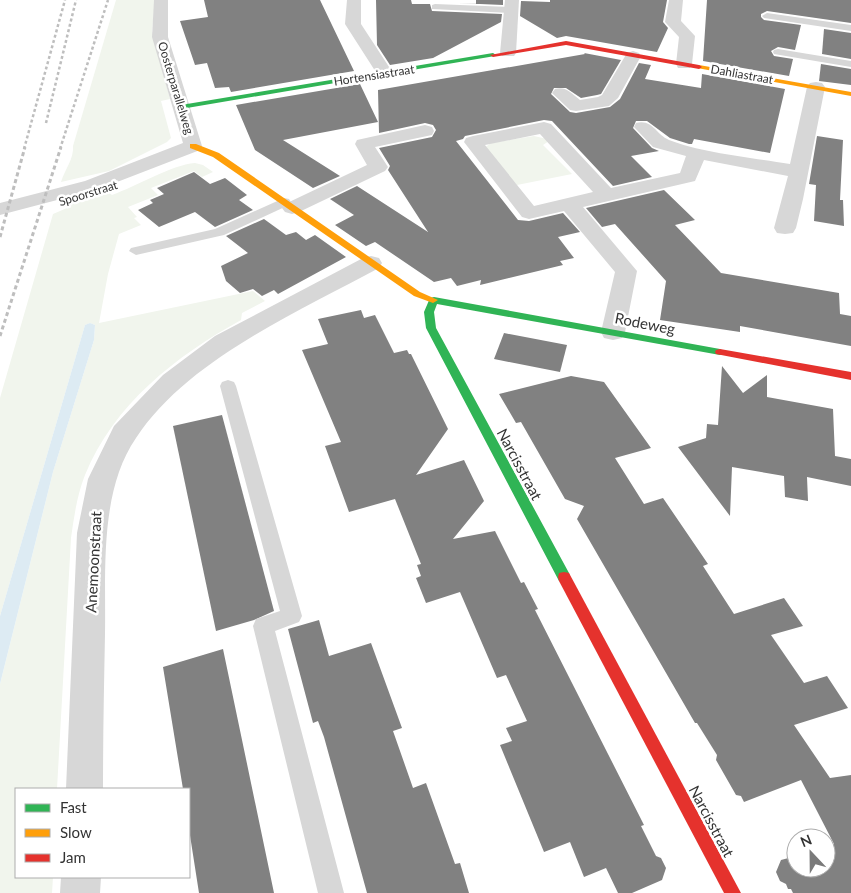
<svg xmlns="http://www.w3.org/2000/svg" width="851" height="893" font-family="Lato,sans-serif">
<style>
.green{fill:#f1f5ed}
.water{fill:#ddebf3}
.building{fill:#818181}
.lines{fill:none;stroke-linecap:round;stroke-linejoin:round}
.lane{fill:#d7d7d7;fill-rule:evenodd}
.street{fill:#d7d7d7;fill-rule:evenodd}
.fast{fill:#30b455;fill-rule:evenodd}
.slow{fill:#ff9f0a;fill-rule:evenodd}
.jam{fill:#e5322d;fill-rule:evenodd}
.rail-far1{stroke:#bebebe;stroke-width:2.5;stroke-dasharray:3 2.5;stroke-linecap:butt}
.rail{stroke:#bebebe;stroke-width:3;stroke-dasharray:4 3;stroke-linecap:butt}
.labels{text-anchor:middle;dominant-baseline:central;stroke-width:5;stroke-linejoin:round;paint-order:stroke}
.far-street-label{font-size:12px;fill:#333;stroke:#fff}
.street-label{font-size:15px;fill:#333;stroke:#fff}
</style>
<rect width="100%" height="100%" fill="#fff"/>
<g class="green">
<path d="M116 0H155L152 31 170 99 161 101 171 138 167 142 109 171 61 182C65 169 74 159 73 146Z"/>
<path d="M534 136 547 139 549 141 543 145 572 174 517 185 484 148 491 143Z"/>
<path d="M195 163 203 165 213 172 202 177 194 171 151 188 158 195 128 207 137 217 134 218 141 225 119 234 108 274 99 323 253 291 265 301 242 313 241 320C176 356 114 404 85 475 77 495 74 517 71 538L57 789H16V877H53L52 893H0V684L53 472 94 340 95 325 90 323 85 325 0 616V398L53 214 67 208 66 204 108 192 112 195C137 186 171 165 195 163Z"/>
</g>
<path class="water" d="M90 323 95 325 94 340 53 472 0 684V616L85 325Z"/>
<g class="building">
<path d="M204 0H320L354 71 231 92 229 87 215 88 207 63 195 65 180 21 208 17Z"/>
<path d="M376 0H411L412 4H430L432 11 502 14 501 22 433 58 390 65 377 45Z"/>
<path d="M476 0H503V5L457 3 476 4Z"/>
<path d="M550 0H667L663 22 668 28 657 52 566 36 557 38 520 16 521 1 550 2Z"/>
<path d="M707 0H851V23L767 11 761 14V17L764 20 801 25 795 50 778 47 771 51 774 56 793 59 789 76 703 61Z"/>
<path d="M824 29 851 33V59L822 54Z"/>
<path d="M584 53 621 60 601 94 597 95 581 98 566 88H554L551 94 570 112 576 113 610 107 620 99 639 63 651 65 645 79 701 88 702 74 785 89 770 153 694 139 692 144H689L670 138 647 121H636L633 128 652 148 659 151 631 156 652 177 613 186 552 121 544 120 465 136 463 139 456 141 518 220 529 221 563 213 580 232 558 237 574 258 560 261 563 265 480 285 481 280 457 286 451 278 434 282 375 242 366 246 335 225 354 215 330 199 357 186 428 232 388 170 390 166 379 148 432 137 436 130 433 125 425 123 379 133 378 90 585 54Z"/>
<path d="M821 64 851 69V85L819 81Z"/>
<path d="M360 84 378 122 283 140 340 176 313 188 255 150 236 105Z"/>
<path d="M817 136 843 140 840 200H843L844 226 814 221 816 185 809 184Z"/>
<path d="M194 172 210 184 225 178 247 195 239 200 253 210 215 227 195 212 159 227 138 210 153 203 150 200 164 194 157 188Z"/>
<path d="M664 190 695 220 675 225 721 273 839 293 840 314 851 316V346L740 326V332L660 320 666 281 615 224 602 227 586 208Z"/>
<path d="M264 219 286 235 296 232 306 240 315 235 346 257 278 294 274 290 262 296 253 289 240 293 226 281 221 266 248 253 226 236Z"/>
<path d="M361 310 364 318 375 315 394 353 407 350 409 354H411L448 429 416 475 464 460 484 501 453 539 495 531 521 583 524 582 538 609 535 610 644 825 641 826 656 856 661 858 666 868 662 880 632 893H618L606 868 584 877 570 842 544 852 500 745 512 741 506 728 527 721 506 675 497 678 460 592 426 603 416 578 421 576 417 565 421 564 395 499 349 512 325 446 341 442 302 350 328 344 318 319Z"/>
<path d="M504 333 567 345 560 372 494 359Z"/>
<path d="M722 366 743 393 767 375V397L833 409 835 456 851 459V486L807 477 808 501 785 497 784 476 732 467 730 516 678 447 706 438 707 424 718 425Z"/>
<path d="M571 376 604 382 651 448 615 458 644 504 663 498 708 564 703 566 734 614 784 598 803 626 771 635 804 683 827 676 848 708 794 725 830 778 851 775V893H793L791 889H788L786 884 780 881 776 872 781 860 796 856V868H826V846L834 844 801 780 744 802 741 796 736 795 716 760 717 755 697 723H695L577 519 584 506 565 499 521 422 516 423 499 394Z"/>
<path d="M222 415 274 611 254 620 216 631 173 426Z"/>
<path d="M319 620 329 656 371 643 402 728 393 731 413 788 426 783 455 864 460 863 469 893H367L324 737 318 721 313 723 288 629Z"/>
<path d="M223 649 274 893H199L189 829V789H183L163 667Z"/>
</g>
<g class="lines">
<g class="lane">
<path d="M435 4 511 7 516 10 511 13 432 9V5Z"/>
<path d="M767 13 851 25V31L764 18 762 16Z"/>
<path d="M778 49 851 61V67L774 54 773 52 774 50Z"/>
<path d="M284 198 289 199 291 202 289 205 224 235 136 255 129 251 131 248 215 229Z"/>
<path d="M228 380 234 382 236 386 302 616 299 622 275 631 344 893H318L253 626 256 619 280 611 220 386 222 382Z"/>
</g>
<g class="street">
<path d="M154 0H168V37L202 146 200 150 99 189 0 215V203L85 181 183 143 152 37Z"/>
<path d="M347 0H361V24L393 73 391 77H379L345 24Z"/>
<path d="M505 0H519L516 53 514 56H502L500 53Z"/>
<path d="M669 0H683L681 21 695 36 692 64 690 68H678L676 64 679 37 665 22Z"/>
<path d="M633 51 639 53 641 56 618 98 609 106 576 111 570 110 552 93 555 89C566 86 571 93 580 100L598 97 602 95 627 53Z"/>
<path d="M816 82 822 83 825 87 803 199 796 228 793 233 785 234 777 233 774 228 788 176 704 160 695 181 583 207 637 271 625 332 622 338 613 340 604 338 601 332 615 272 564 211 529 219 522 217 464 142 466 138 473 136 544 122 551 124 611 188 680 173 686 156 653 147 634 127 636 123C653 119 655 134 669 140 702 153 754 158 790 164L807 87 810 83ZM540 134 593 192 534 206 485 145Z"/>
<path d="M425 125 432 127 434 131 432 135 375 147 388 167 385 171 299 212 292 214 285 212 282 208 285 204 367 165 355 144 357 140Z"/>
<path d="M371 256 379 258 382 263 379 268C298 312 188 359 136 438 99 492 106 571 105 634 104 685 103 737 103 789H66L77 533 88 479 114 426 163 375 215 336 363 258Z"/>
<path d="M61 877H101L100 893H60Z"/>
</g>
<g class="fast">
<path d="M493 53 496 55 495 56 181 109 177 107 181 105Z"/>
<path d="M434 297 720 349 725 352 720 355 437 304 434 312 436 328 569 573 570 577 569 581 564 582 559 581 426 328 424 312 430 298Z"/>
</g>
<g class="slow">
<path d="M699 65 851 92V96L697 68V66Z"/>
<path d="M190 144H196L219 153 420 292 438 300 433 303 414 296 213 157 190 148Z"/>
</g>
<g class="jam">
<path d="M566 41 699 65 702 67 699 69 566 45 493 57 490 55Z"/>
<path d="M720 349 851 372V380L716 354 715 352 716 350Z"/>
<path d="M564 572 569 573 741 893H724L559 581 558 577 559 573Z"/>
</g>
<g class="rail-far1">
<path d="M46 123 76 0"/>
<path d="M24 149 65 0"/>
<path d="M60 149 108 0"/>
</g>
<g class="rail">
<path d="M0 237 25 147"/>
<path d="M0 336 61 147"/>
</g>
</g>
<g class="labels">
<g class="far-street-label">
<text transform="translate(742 74) rotate(10)">Dahliastraat</text>
<text transform="translate(374 75) rotate(-9)">Hortensiastraat</text>
<text transform="translate(176 88) rotate(73)">Oosterparallelweg</text>
<text transform="translate(88 193) rotate(-17)">Spoorstraat</text>
</g>
<g class="street-label">
<text transform="translate(645 323) rotate(11)">Rodeweg</text>
<text transform="translate(520 464) rotate(62)">Narcisstraat</text>
<text transform="translate(93 562) rotate(-87)">Anemoonstraat</text>
<text transform="translate(712 821) rotate(62)">Narcisstraat</text>
</g>
</g>
<rect x="15" y="788" width="175" height="90" fill="#ffffff" stroke="#adadad"/>
<rect x="25" y="804" width="25" height="8" fill="#30b455" stroke="#adadad"/>
<text x="60" y="813" font-size="15" fill="#333333">Fast</text>
<rect x="25" y="829" width="25" height="8" fill="#ff9f0a" stroke="#adadad"/>
<text x="60" y="838" font-size="15" fill="#333333">Slow</text>
<rect x="25" y="854" width="25" height="8" fill="#e5322d" stroke="#adadad"/>
<text x="60" y="863" font-size="15" fill="#333333">Jam</text>
<g transform="translate(811 853) rotate(338)"><circle r="24" fill="#ffffff" stroke="#adadad"/>
<path d="M0-4L9 19L0 12L-9 19Z" fill="#7a7a7a"/>
<text y="-8" font-size="14" font-weight="bold" text-anchor="middle" fill="#333333">N</text>
</g>
</svg>
